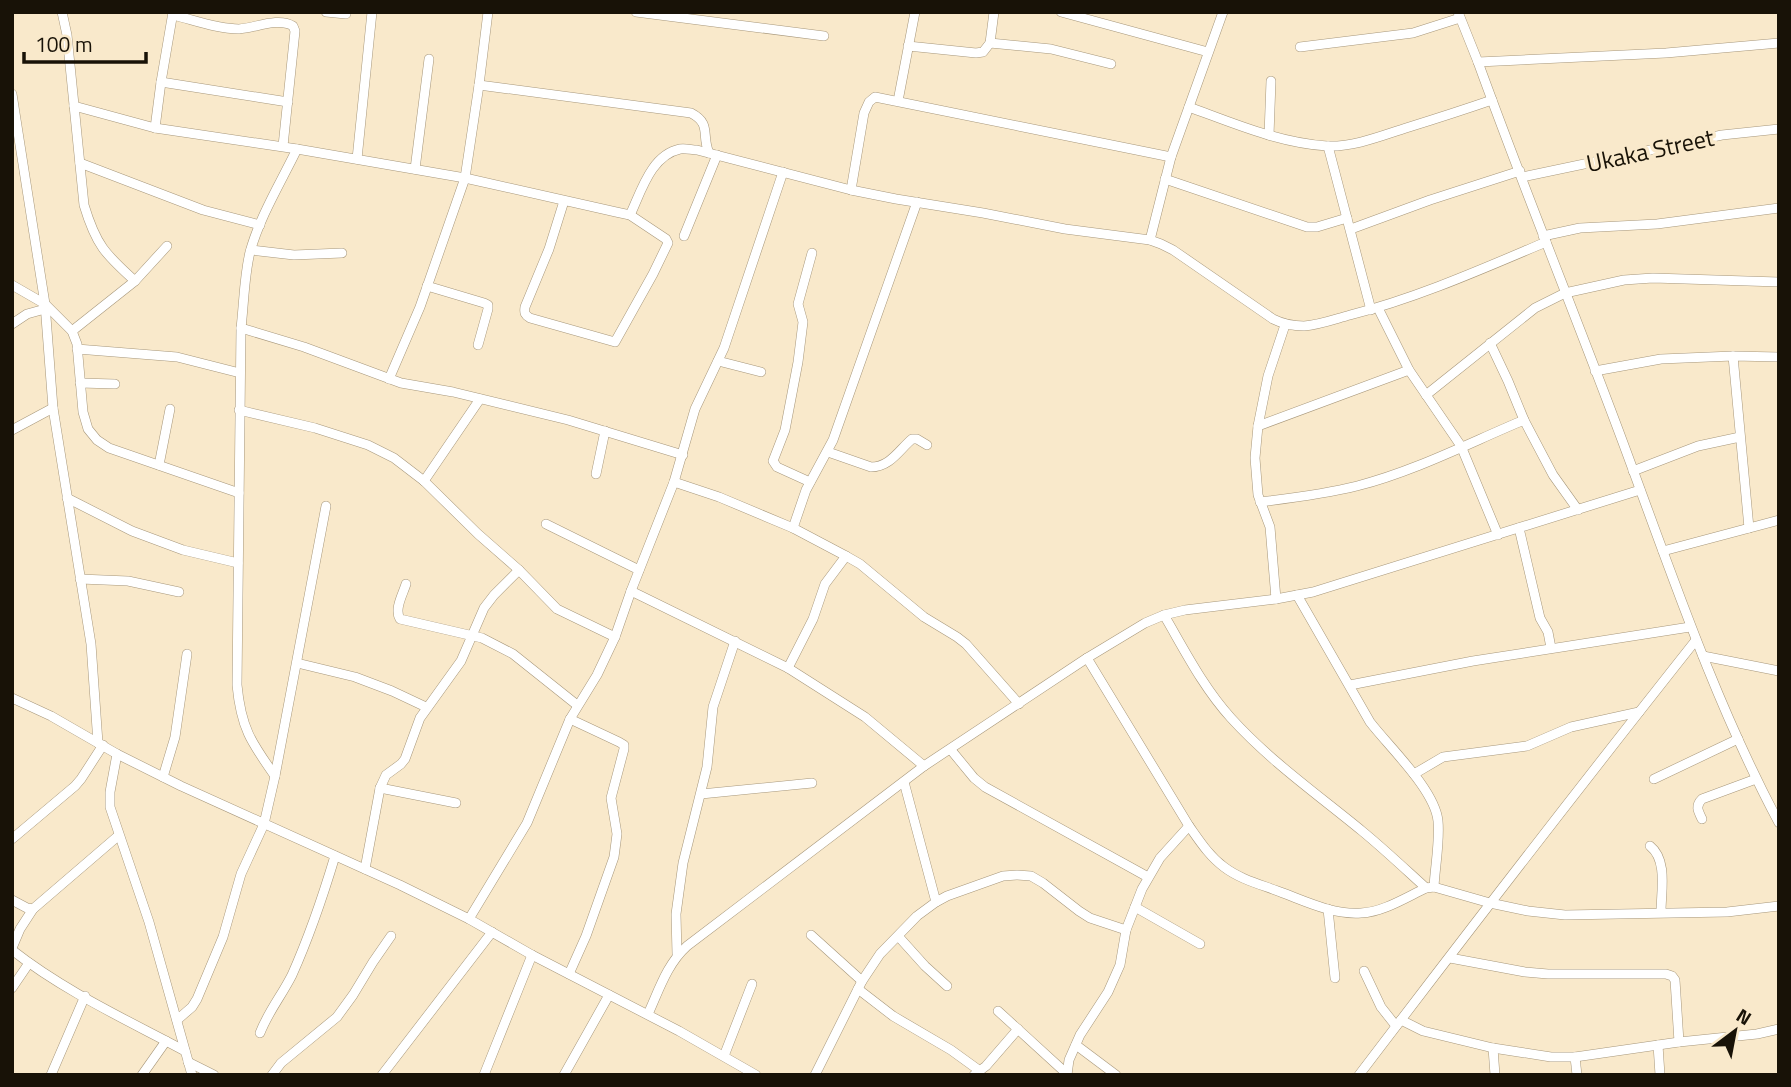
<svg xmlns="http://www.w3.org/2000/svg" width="1791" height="1087" font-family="'Titillium Web',sans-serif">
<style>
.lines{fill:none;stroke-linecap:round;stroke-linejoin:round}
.minor-casing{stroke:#a7977b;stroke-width:10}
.minor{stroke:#fff;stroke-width:9}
.labels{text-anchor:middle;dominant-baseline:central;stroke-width:7;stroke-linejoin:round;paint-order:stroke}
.street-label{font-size:24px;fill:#181207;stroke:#f9e9cb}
</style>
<rect width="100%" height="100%" fill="#f9e9cb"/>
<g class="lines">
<g class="minor-casing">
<g id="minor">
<path d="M62 12 67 35 84 205C96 245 105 254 135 281"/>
<path d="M326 12 346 14"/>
<path d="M636 12 824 36"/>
<path d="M1061 12 1208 52"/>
<path d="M1458 12 1478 62C1524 189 1575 314 1622 440 1670 569 1714 701 1779 823"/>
<path d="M173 15C194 20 217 29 239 29 255 28 278 17 293 26L295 31 283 146"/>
<path d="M990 43 1051 49 1111 64"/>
<path d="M908 46 976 53 983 52 990 43 994 12"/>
<path d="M1300 47 1413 33 1460 18"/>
<path d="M1478 62 1666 53 1779 43"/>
<path d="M161 82 288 102"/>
<path d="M479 85 691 113C712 124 701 135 709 153"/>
<path d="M12 94 45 304 53 408 91 644 98 743"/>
<path d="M898 101 915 12"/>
<path d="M74 106 155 128 297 149 465 178 616 212 630 215 666 239 668 243 653 274 615 342 530 318C525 315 524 313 525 307L549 249 564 201"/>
<path d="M1189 107C1233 123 1279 143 1327 146 1354 147 1381 136 1406 128 1435 119 1463 110 1492 100"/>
<path d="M155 128 161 82 173 12"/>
<path d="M1269 135 1271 81"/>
<path d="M1328 146 1371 310"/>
<path d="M357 159 372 12"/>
<path d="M80 163 203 210 260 225"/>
<path d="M415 169 429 59"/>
<path d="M1522 177 1722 135 1779 129"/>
<path d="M1165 179 1307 227H1317L1347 218"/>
<path d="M851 190 864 113 869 102 875 97 1171 157"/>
<path d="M630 215C641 192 651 155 680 149 685 148 692 150 697 150L851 190 896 199 983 213 1065 229 1150 240 1161 244 1173 250 1273 319C1283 324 1292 326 1304 326 1319 325 1335 319 1350 315 1417 298 1482 269 1546 242"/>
<path d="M1351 229 1430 200 1520 171"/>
<path d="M684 236 717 155"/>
<path d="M1543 236 1580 228 1657 224 1779 208"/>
<path d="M1150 240 1171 157 1223 12"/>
<path d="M251 250 294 255 342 253"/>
<path d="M12 285 45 304 72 331 77 344 83 412 88 429 97 440 109 448 239 493"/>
<path d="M427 286 484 303 488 305V309L478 345"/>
<path d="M1378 308 1409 370 1461 446 1498 535"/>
<path d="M12 324 27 314 45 309"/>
<path d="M241 328 304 347 401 383 453 392 568 420 683 455"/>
<path d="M72 331 135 281 167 246"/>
<path d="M1490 343 1508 381 1524 420 1553 475 1578 510"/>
<path d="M77 349 177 357 240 373"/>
<path d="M1733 356 1749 528"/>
<path d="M718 361 761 372"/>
<path d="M1595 371 1661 359 1733 356 1779 357"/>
<path d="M389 379 420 307 465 178 479 85 488 12"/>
<path d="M80 383 115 384"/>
<path d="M1426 395 1535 308 1565 293 1624 280 1653 278 1779 282"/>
<path d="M239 410 315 428 368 445 394 458 424 481 478 534 519 570 557 609 615 637"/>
<path d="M1258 426 1409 370"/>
<path d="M12 430 53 408"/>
<path d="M828 452 871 467C890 467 899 450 912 439H917L927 445"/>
<path d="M159 465 170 409"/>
<path d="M1633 471 1698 446 1740 437"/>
<path d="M596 474 605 431"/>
<path d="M424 481 480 399"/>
<path d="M674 482 719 497 793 528 846 556 860 564 924 617 957 637 966 644 1019 704"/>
<path d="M810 482 777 467 773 461 785 430 798 362 803 322 798 304 812 253"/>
<path d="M67 498 132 531 183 550 238 563"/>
<path d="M1260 502C1293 498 1325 494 1357 486 1415 471 1469 443 1524 420"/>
<path d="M546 524 639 570"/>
<path d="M793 528 806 490 833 440 917 202"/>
<path d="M1519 528 1540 618 1548 632 1551 648"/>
<path d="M1663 551 1779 520"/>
<path d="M80 579 128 581 179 592"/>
<path d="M406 584C403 594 394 609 400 619L482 638 513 654 577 705"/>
<path d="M631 591 788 668 865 717 924 766"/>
<path d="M1297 595 1370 722C1390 748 1435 790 1438 821 1440 841 1435 867 1434 887"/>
<path d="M1276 599 1270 527 1258 495 1255 458 1258 426 1268 376 1285 325"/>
<path d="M1164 615C1185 651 1203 687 1231 718 1270 761 1317 794 1362 831 1384 849 1405 869 1426 888"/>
<path d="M1703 656 1779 671"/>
<path d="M1087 658 1189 826C1199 840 1209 856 1224 867 1241 880 1263 885 1283 893 1307 902 1334 915 1361 913 1383 912 1405 898 1426 888L1434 887 1490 903 1528 911 1565 915 1727 912 1779 906"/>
<path d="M297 663 355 677 392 691 426 707"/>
<path d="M788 668 813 619 825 584 846 556"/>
<path d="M1350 685 1473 661 1690 627"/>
<path d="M12 698 51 716 117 754 181 786 400 885 469 919 532 955 679 1031 756 1075"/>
<path d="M951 750 974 778 985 787 1148 877"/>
<path d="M117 754 110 792V807L149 922 192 1075"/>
<path d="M1414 774 1443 757 1527 746 1571 727 1639 712"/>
<path d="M275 776C251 742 241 728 237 685L241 328C244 303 244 277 250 252 260 216 281 182 297 149"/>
<path d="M163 777 175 737 187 654"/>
<path d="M1654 779 1738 739"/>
<path d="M904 782 936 902"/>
<path d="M380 788 456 803"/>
<path d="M701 794 812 783"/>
<path d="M1702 819C1698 811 1695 806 1702 799L1756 779"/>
<path d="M12 839 75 786 81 779 103 745"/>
<path d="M1650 846C1668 860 1661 892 1661 912"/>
<path d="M365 869 380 788 386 775 401 764 405 759 420 718 461 661 484 608 494 595 519 570"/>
<path d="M12 900 27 908 33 909"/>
<path d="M1135 907 1200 944"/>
<path d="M1328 909 1335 978"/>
<path d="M469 919 527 823 570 719 597 675 615 637 631 591 674 482 695 409 724 348 783 172"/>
<path d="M811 935 862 981"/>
<path d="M898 936 925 966 947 986"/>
<path d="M12 948 20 929 33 909 118 836"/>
<path d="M12 950C64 991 127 1020 185 1051"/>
<path d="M677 954 676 914 683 863 707 767 713 707 735 641"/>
<path d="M1450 958 1525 972 1548 974H1666L1672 976 1675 980 1679 1042"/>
<path d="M1364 971 1381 1007 1396 1026"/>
<path d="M569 974 586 936 614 857 617 834 611 798 624 749V745L619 742 570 719"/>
<path d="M12 988 29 963"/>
<path d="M858 989 893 1016 951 1050 980 1071"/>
<path d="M998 1011 1067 1074"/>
<path d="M648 1014C659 990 667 964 687 946L924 766 1087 658 1145 623 1164 615 1185 610 1276 599 1313 592 1640 490"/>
<path d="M177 1020 192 1007 197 999 223 937 241 874 264 824 275 776 326 506"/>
<path d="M1401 1020 1423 1031 1493 1048 1551 1057H1575L1679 1042 1757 1034 1779 1029"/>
<path d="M260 1033C268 1012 282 995 292 975 309 937 323 896 335 856"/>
<path d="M1076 1045 1116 1075"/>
<path d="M1658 1045 1660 1075"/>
<path d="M1493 1048 1495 1075"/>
<path d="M724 1056 752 984"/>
<path d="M1575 1057 1577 1075"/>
<path d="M188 1062 214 1075"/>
<path d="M51 1075 85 996"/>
<path d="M142 1075 166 1041"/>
<path d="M272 1075 281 1063 337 1017 353 995 373 962 391 936"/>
<path d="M382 1075 492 932"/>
<path d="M484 1075 532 955"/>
<path d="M564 1075 609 995"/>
<path d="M815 1075 862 981 880 954 917 916 936 902 947 896 1003 876 1017 875 1031 876 1043 883 1079 911 1090 918 1126 930"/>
<path d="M974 1075 986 1066 1018 1029"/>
<path d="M1067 1075 1069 1060 1080 1035 1108 992 1120 965 1126 930 1142 889 1160 858 1189 826"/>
<path d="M1359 1075C1470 929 1582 784 1696 640"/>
</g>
</g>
<use href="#minor" class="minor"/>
</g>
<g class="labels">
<g class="street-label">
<text transform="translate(1650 150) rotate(-12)">Ukaka Street</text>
</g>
</g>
<rect width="1791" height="1087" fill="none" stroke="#181207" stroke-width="28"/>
<g transform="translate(1735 1031) rotate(32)" stroke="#f9e9cb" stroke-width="5" paint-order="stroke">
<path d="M0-5L12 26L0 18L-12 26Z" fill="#181207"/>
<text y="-10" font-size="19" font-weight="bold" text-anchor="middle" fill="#181207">N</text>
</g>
<path d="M24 52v10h122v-10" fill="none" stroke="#181207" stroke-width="3.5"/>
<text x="35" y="52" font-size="21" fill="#181207" stroke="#f9e9cb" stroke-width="5" paint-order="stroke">100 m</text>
</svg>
